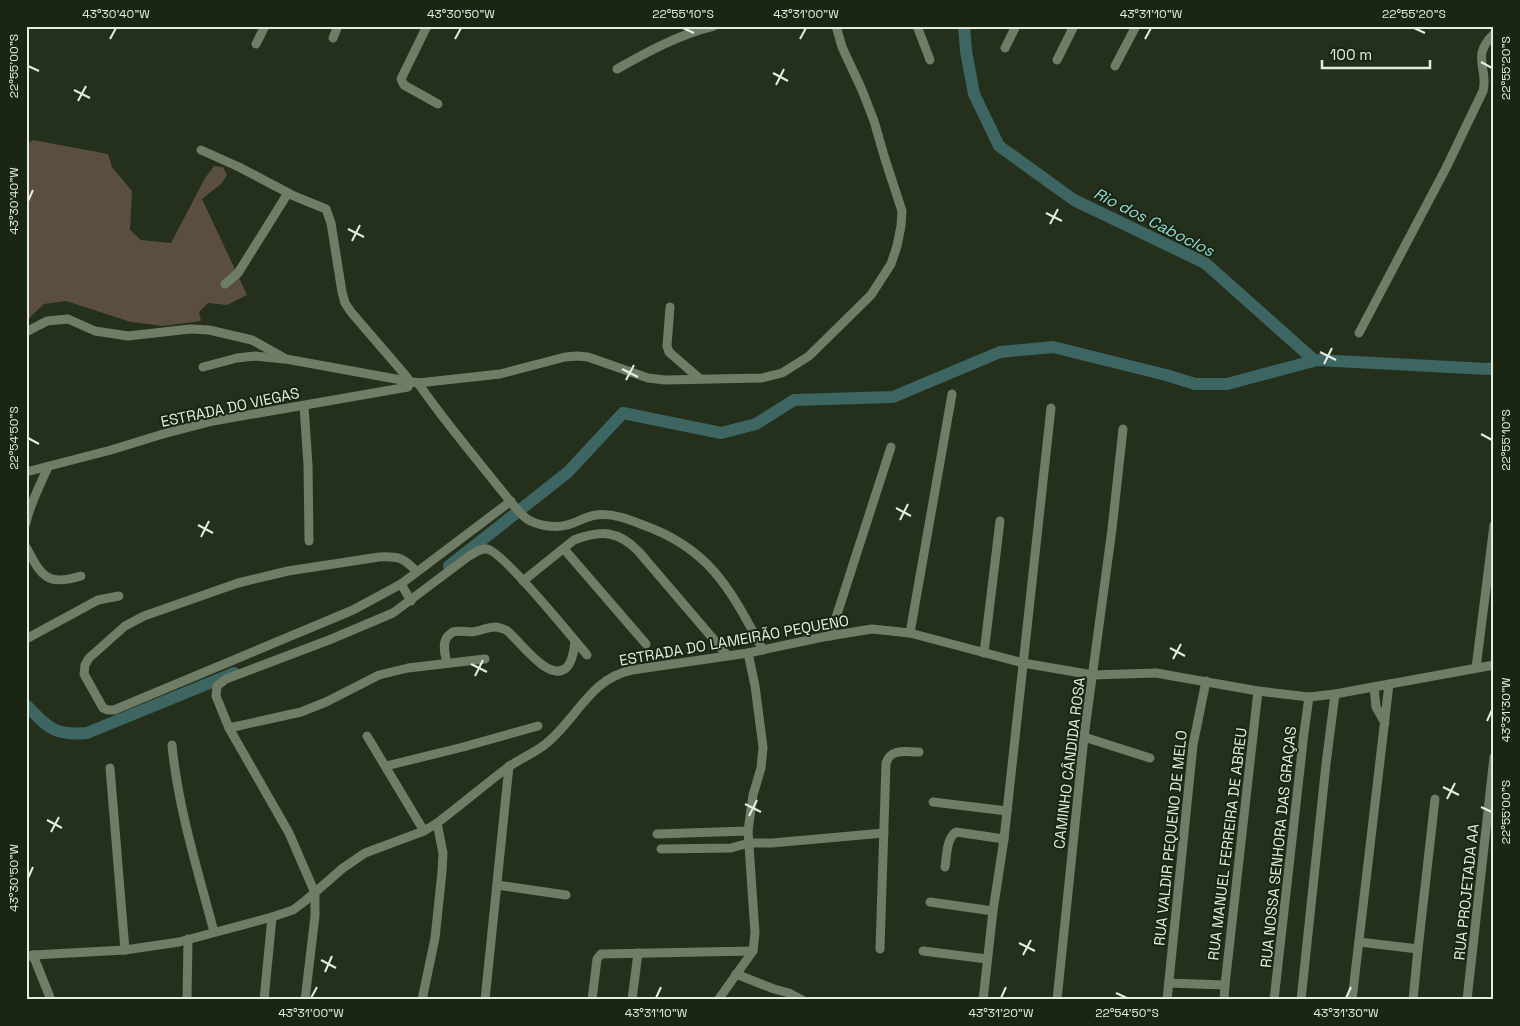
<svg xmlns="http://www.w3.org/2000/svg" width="1520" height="1026" font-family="'Space Grotesk',sans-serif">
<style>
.green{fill:#5a4e3e}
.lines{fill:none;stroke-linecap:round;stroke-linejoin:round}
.river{stroke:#3d6562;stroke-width:12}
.minor{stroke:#6f7c66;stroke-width:9}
.ticks{fill:none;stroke:#e5ede0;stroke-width:2}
.labels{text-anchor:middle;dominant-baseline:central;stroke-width:4;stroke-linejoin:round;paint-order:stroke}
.street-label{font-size:15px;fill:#e5ede0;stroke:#1a2512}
.water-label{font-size:16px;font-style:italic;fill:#91dcd7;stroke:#1a2512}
.neatline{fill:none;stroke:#e5ede0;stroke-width:2}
.ticks-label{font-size:12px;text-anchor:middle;fill:#e5ede0}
</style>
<rect width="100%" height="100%" fill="#242f1c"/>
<path class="green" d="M33 140 108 154 112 167 132 191 130 230 141 240 171 243 205 178 214 166 223 167 227 175 222 183 202 199 247 295 227 305 208 303 199 312 201 321 163 326 131 322 66 301 44 304 26 321V145Z"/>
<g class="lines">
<g class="river">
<path d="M964 26 966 51 974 94 999 146 1074 200 1205 263 1314 360"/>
<path d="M449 566 568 472 623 413 721 433 756 424 794 400 893 397 1000 352 1053 347 1166 375 1195 384H1227L1317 360 1488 369 1494 368"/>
<path d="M26 705C48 727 53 736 87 733L234 673"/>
</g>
<g class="minor">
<path d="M427 26 401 79 404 85 438 104"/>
<path d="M917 26 930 60"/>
<path d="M333 38 338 26"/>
<path d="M256 44 265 26"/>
<path d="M1005 48 1016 26"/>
<path d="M1057 60 1074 26"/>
<path d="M1115 66 1136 26"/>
<path d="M617 69C647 52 680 34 714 26"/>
<path d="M225 284 238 273 288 193"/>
<path d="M670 307 667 346 669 352 700 379"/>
<path d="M26 332 47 321 68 319 95 331 128 336 190 329 209 330 252 340 286 359 418 383 500 374 565 357 577 356 588 357 648 378 665 380 762 378 782 373 809 356 871 295 891 264 897 246 901 226 902 211 885 159 874 121 862 90 842 47 836 26"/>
<path d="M1359 333 1446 168 1483 91C1489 69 1470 56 1494 34"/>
<path d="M203 367 237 358 255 356 284 359"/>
<path d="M418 383C442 418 470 451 497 485 505 494 517 512 527 519 538 526 555 528 567 525 577 523 586 516 596 515 613 513 628 519 643 525 711 549 731 591 763 650"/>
<path d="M304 406 308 465 309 541"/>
<path d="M26 472 111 450 163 434 213 421 408 387 410 382 406 376 351 312 345 303 342 292 331 223 326 209 294 196 239 167 201 150"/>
<path d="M26 523C30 504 40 485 48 467"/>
<path d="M26 547C41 575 46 587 81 576"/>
<path d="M564 549 646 644"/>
<path d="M417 572C404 558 399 556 379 557L288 571 238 583 144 616 125 626 89 658 85 665 84 674 103 708 108 710H114L353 610 401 584 511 501"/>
<path d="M523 581 574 540C601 530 618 530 639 552L727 655"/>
<path d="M401 584 411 601"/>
<path d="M910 633 952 394"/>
<path d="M830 636 891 447"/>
<path d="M26 639 98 600 119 596"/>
<path d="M984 653 1000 521"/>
<path d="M447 663C445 655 442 644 447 637 449 635 451 633 453 632 459 630 466 632 472 632 480 631 488 627 495 627 499 627 503 629 506 630 518 638 549 685 567 667 573 661 574 649 575 642"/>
<path d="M1476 668 1494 525"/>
<path d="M1374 687 1376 707 1385 723"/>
<path d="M229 728 301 712 326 702 379 675 408 668 485 659"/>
<path d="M367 736 424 831"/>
<path d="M1084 737 1150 758"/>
<path d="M172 745C178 808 198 871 214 932"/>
<path d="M386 766 463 747 538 726"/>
<path d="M110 768 125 950"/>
<path d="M933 802 1007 811"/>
<path d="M657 834 748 831"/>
<path d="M661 849 731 848 749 843H772L884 833"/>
<path d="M945 867C947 856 946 839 956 832L1004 839"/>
<path d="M497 885 566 895"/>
<path d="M930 902 993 911"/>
<path d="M1359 942 1418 949 1435 799"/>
<path d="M880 949 886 763C891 748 905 752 919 752"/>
<path d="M923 951 987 959"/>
<path d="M33 955 51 1000"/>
<path d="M26 957 33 955 125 950 179 942 272 917 293 910 305 901 343 868 365 853 424 831 437 823C461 805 483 786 507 768 518 760 532 754 543 746 576 722 588 679 632 670L748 653 823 637 872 629 910 633 1023 663 1093 675 1156 673 1258 691 1309 697 1335 694 1494 665"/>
<path d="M736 974 774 989 789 993 802 1000"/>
<path d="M1169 983 1225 985"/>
<path d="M187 1000 188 939"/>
<path d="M264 1000 272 917"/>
<path d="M305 1000 315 916V893L289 833 229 728 216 696 217 686 226 679 329 640 393 613 469 556C475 553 480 548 487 549 502 551 573 638 587 655"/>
<path d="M422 1000 435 938 442 872 443 853 437 823"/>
<path d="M485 1000 509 766"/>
<path d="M592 1000 597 959 601 954 753 951"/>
<path d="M632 1000 638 953"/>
<path d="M718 1000 753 951 755 933 748 831 753 795 761 768 763 747 755 686 748 653"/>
<path d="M983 1000 993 911 1004 839 1051 408"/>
<path d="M1057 1000 1084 737 1112 529 1123 429"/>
<path d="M1167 1000 1193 745 1206 681"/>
<path d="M1224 1000 1225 985 1258 691"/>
<path d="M1274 1000 1304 733 1309 697"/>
<path d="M1301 1000 1326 764 1335 694"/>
<path d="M1352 1000 1389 684"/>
<path d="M1413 1000 1418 949"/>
<path d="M1467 1000 1494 757"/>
</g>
</g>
<path class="ticks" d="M683 28 694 33M1414 28 1425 33M110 39 116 28M455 39 461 28M800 39 806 28M1145 39 1151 28M1481 62 1492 68M28 66 39 71M773 73 788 81M776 85 784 69M74 90 90 98M78 101 86 86M28 201 33 190M1046 213 1062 221M1050 224 1058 209M348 229 364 237M352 241 360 225M1320 352 1336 360M1324 364 1332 348M622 369 638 377M626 380 634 365M1481 434 1492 440M28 438 39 444M896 508 911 516M900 520 908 504M198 525 213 533M201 537 209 521M1170 648 1185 656M1173 659 1181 644M471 664 487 672M475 676 483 660M1487 721 1492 710M1443 787 1459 795M1447 799 1455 783M745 804 761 812M1481 807 1492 812M749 816 757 800M47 820 62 828M51 832 59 817M28 878 33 867M1019 943 1035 951M1023 955 1031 940M321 960 336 968M325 972 332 956M1116 993 1127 998M311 998 317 987M656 998 661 987M1001 998 1006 987M1346 998 1351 987"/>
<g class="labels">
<g class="street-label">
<text transform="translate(230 407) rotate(-12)">ESTRADA DO VIEGAS</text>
<text transform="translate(734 640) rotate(-10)">ESTRADA DO LAMEIRÃO PEQUENO</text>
<text transform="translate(1069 763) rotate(-83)">CAMINHO CÂNDIDA ROSA</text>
<text transform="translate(1170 838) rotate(-84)">RUA VALDIR PEQUENO DE MELO</text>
<text transform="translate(1227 844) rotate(-83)">RUA MANUEL FERREIRA DE ABREU</text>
<text transform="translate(1278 847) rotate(-84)">RUA NOSSA SENHORA DAS GRAÇAS</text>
<text transform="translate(1466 892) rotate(-84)">RUA PROJETADA AA</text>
</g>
<g class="water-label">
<text transform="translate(1154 222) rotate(27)">Rio dos Caboclos</text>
</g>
</g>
<rect width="1520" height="1026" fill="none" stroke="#1a2512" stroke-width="55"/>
<path d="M1322 60v8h108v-8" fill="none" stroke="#e5ede0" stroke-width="2.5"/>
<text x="1330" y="60" font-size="15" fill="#e5ede0" stroke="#1a2512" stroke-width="4" paint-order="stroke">100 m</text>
<rect x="28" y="28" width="1464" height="970" class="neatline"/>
<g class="ticks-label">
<text x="116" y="18">43°30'40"W</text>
<text x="461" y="18">43°30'50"W</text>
<text x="683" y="18">22°55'10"S</text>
<text x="806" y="18">43°31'00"W</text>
<text x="1151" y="18">43°31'10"W</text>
<text x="1414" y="18">22°55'20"S</text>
<text transform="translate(14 66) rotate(-90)" y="4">22°55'00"S</text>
<text transform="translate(1506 68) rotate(-90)" y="4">22°55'20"S</text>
<text transform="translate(14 201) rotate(-90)" y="4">43°30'40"W</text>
<text transform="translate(14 438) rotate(-90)" y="4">22°54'50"S</text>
<text transform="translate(1506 440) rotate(-90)" y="4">22°55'10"S</text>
<text transform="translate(1506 710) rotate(-90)" y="4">43°31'30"W</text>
<text transform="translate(1506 812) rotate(-90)" y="4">22°55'00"S</text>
<text transform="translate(14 878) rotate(-90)" y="4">43°30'50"W</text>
<text x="311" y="1017">43°31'00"W</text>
<text x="656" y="1017">43°31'10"W</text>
<text x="1001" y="1017">43°31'20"W</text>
<text x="1127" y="1017">22°54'50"S</text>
<text x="1346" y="1017">43°31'30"W</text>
</g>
</svg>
